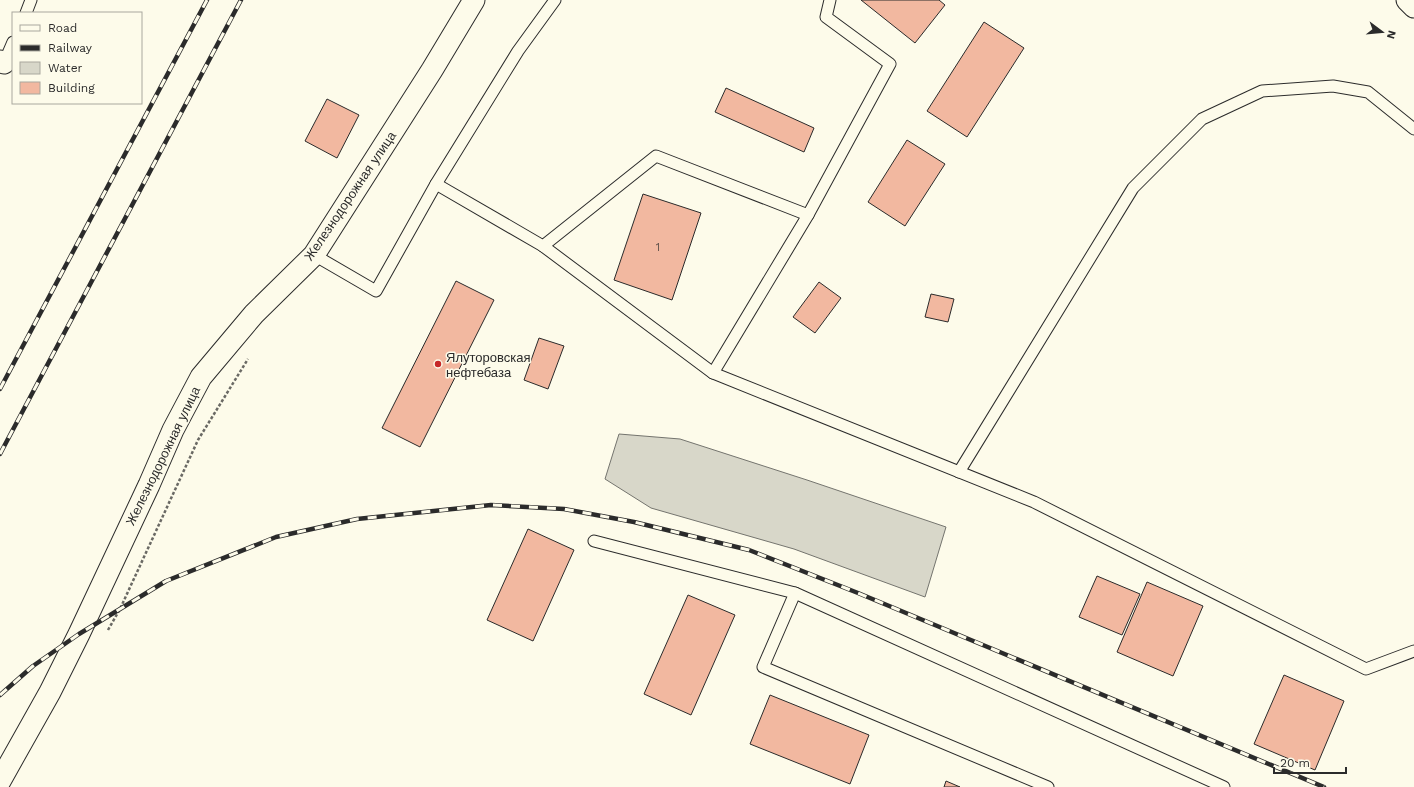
<svg xmlns="http://www.w3.org/2000/svg" width="1414" height="787" font-family="'Work Sans',sans-serif">
<style>
.water{fill:#d8d7c9;stroke:#74746e}
.building{fill:#f2b8a0;stroke:#2b2b2b}
.lines{fill:none;stroke-linecap:round;stroke-linejoin:round}
.service-casing{stroke:#2b2b2b;stroke-width:13}
.minor-casing{stroke:#2b2b2b;stroke-width:23}
.path{stroke:#6a6964;stroke-width:2.5;stroke-dasharray:3 2;stroke-linecap:butt}
.service{stroke:#fdfbea;stroke-width:11}
.minor{stroke:#fdfbea;stroke-width:21}
.rail-casing{stroke:#2b2b2b;stroke-width:4.5}
.rail{stroke:#fdfbea;stroke-width:3;stroke-dasharray:9;stroke-linecap:butt}
.poi-dot{fill:#c62828;stroke:#fdfbea;stroke-width:1.5}
.labels{text-anchor:middle;dominant-baseline:central;stroke-width:3;stroke-linejoin:round;paint-order:stroke}
.number-label{font-size:11px;fill:#5d4e48}
.street-label{font-size:13px;fill:#2b2b2b;stroke:#fdfbea}
.poi-label{font-size:13px;fill:#2b2b2b;stroke:#fdfbea;text-anchor:start}
</style>
<rect width="100%" height="100%" fill="#fdfbea"/>
<path class="water" d="M619 434 680 439 807 480 946 527 925 597 794 549 651 508 605 479Z"/>
<g class="building">
<path d="M861 0H939L945 5 915 43Z"/>
<path d="M984 22 1024 48 967 137 927 111Z"/>
<path d="M726 88 814 128 804 152 715 112Z"/>
<path d="M327 99 359 115 337 158 305 141Z"/>
<path d="M907 140 945 164 905 226 868 202Z"/>
<path d="M643 194 701 213 672 300 614 280Z"/>
<path d="M456 281 494 300 420 447 382 428Z"/>
<path d="M819 282 841 298 815 333 793 317Z"/>
<path d="M931 294 954 299 948 322 925 317Z"/>
<path d="M539 338 564 346 548 389 524 380Z"/>
<path d="M528 529 574 550 533 641 487 620Z"/>
<path d="M1097 576 1140 594 1122 635 1079 617Z"/>
<path d="M1147 582 1203 606 1173 676 1117 652Z"/>
<path d="M688 595 735 615 691 715 644 694Z"/>
<path d="M1284 675 1344 701 1315 770 1254 744Z"/>
<path d="M770 695 869 735 850 784 750 744Z"/>
<path d="M946 781 960 787H944Z"/>
</g>
<g class="lines">
<g class="service-casing">
<g id="service">
<path d="M26 13 31 0"/>
<path d="M4 63 13 42"/>
<path d="M436 184 543 246 656 156 808 215 890 64 826 17 830 0"/>
<path d="M543 246 713 373 1034 502 1366 669 1414 651"/>
<path d="M314 255 376 291 436 184 518 51 555 0"/>
<path d="M713 373 808 215"/>
<path d="M959 472 1133 188 1202 119 1262 91 1333 86 1368 92 1414 129"/>
<path d="M594 541 795 593 1224 787"/>
<path d="M795 593 763 667 1048 787"/>
</g>
</g>
<g class="minor-casing">
<g id="minor">
<path d="M1407 0 1414 7"/>
<path d="M0 61 4 63"/>
<path d="M0 781 50 692 79 634 149 485 173 430 201 377 254 314 314 255 432 70 474 0"/>
</g>
</g>
<path class="path" d="M108 630 120 609 198 440 248 359"/>
<use href="#service" class="service"/>
<use href="#minor" class="minor"/>
<g class="rail-casing">
<g id="rail">
<path d="M0 389 207 0"/>
<path d="M0 454 241 0"/>
<path d="M0 695 33 666 79 634 166 581 276 537 357 519 491 505 564 509 634 522 749 550 858 593 1324 787"/>
</g>
</g>
<use href="#rail" class="rail"/>
</g>
<circle class="poi-dot" cx="438" cy="364" r="4"/>
<g class="labels">
<g class="number-label">
<text x="658" y="247">1</text>
</g>
<g class="street-label">
<text transform="translate(350 196) rotate(-56)">Железнодорожная улица</text>
<text transform="translate(163 456) rotate(-64)">Железнодорожная улица</text>
</g>
<g class="poi-label">
<text x="446" y="357">Ялуторовская<tspan x="446" dy="15">нефтебаза</tspan></text>
</g>
</g>
<rect x="12" y="12" width="130" height="92" fill="#fdfbea" stroke="#a9a89e"/>
<rect x="20" y="25" width="20" height="6" fill="#fdfbea" stroke="#a9a89e"/>
<text x="48" y="32" font-size="12" fill="#2b2b2b">Road</text>
<rect x="20" y="45" width="20" height="6" fill="#2b2b2b" stroke="#a9a89e"/>
<text x="48" y="52" font-size="12" fill="#2b2b2b">Railway</text>
<rect x="20" y="62" width="20" height="12" fill="#d8d7c9" stroke="#a9a89e"/>
<text x="48" y="72" font-size="12" fill="#2b2b2b">Water</text>
<rect x="20" y="82" width="20" height="12" fill="#f2b8a0" stroke="#a9a89e"/>
<text x="48" y="92" font-size="12" fill="#2b2b2b">Building</text>
<g transform="translate(1382 32) rotate(106)" stroke="#fdfbea" stroke-width="3" paint-order="stroke">
<path d="M0-3L7 15L0 10L-7 15Z" fill="#2b2b2b"/>
<text y="-6" font-size="11" font-weight="bold" text-anchor="middle" fill="#2b2b2b">N</text>
</g>
<path d="M1274 767v6h72v-6" fill="none" stroke="#2b2b2b" stroke-width="2"/>
<text x="1280" y="767" font-size="12" fill="#2b2b2b" stroke="#fdfbea" stroke-width="3" paint-order="stroke">20 m</text>
</svg>
